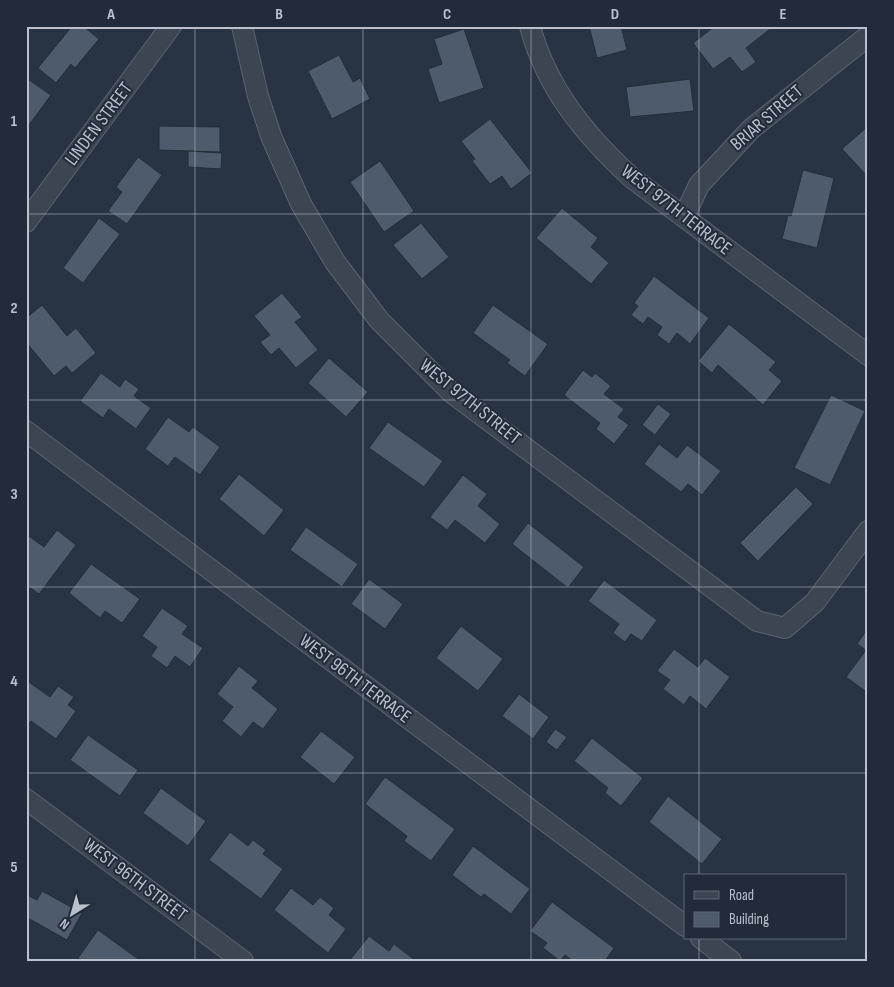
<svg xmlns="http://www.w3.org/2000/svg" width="894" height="987" font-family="'Sofia Sans Condensed',sans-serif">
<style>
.building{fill:#4e5b6c;stroke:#232d3a}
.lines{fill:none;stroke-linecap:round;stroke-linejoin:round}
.minor-casing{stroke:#5b6470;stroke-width:22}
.minor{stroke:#3c4653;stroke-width:20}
.grid{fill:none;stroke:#bac1cd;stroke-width:1;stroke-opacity:0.55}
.labels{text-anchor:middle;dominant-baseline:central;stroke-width:4;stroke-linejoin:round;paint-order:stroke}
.street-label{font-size:19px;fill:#bac1cd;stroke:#212b39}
.neatline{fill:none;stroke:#bac1cd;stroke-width:2}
.grid-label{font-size:16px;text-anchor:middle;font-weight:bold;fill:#bac1cd}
</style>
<rect width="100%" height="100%" fill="#283443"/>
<g class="building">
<path d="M72 26H83L99 39 75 68 71 64 56 83 38 68Z"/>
<path d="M589 26H621L627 50 597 58Z"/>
<path d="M715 26H768L770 29 746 48 756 62 742 72 730 57 713 69 693 43Z"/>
<path d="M464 29 484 88 439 103 428 69 442 64 434 39Z"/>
<path d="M339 55 353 82 360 78 370 99 332 119 308 71Z"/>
<path d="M26 78 51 95 26 129Z"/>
<path d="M690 79 694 111 630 117 626 87Z"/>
<path d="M490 119 532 173 511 189 502 176 490 184 472 161 475 159 461 141Z"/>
<path d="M159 126 220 127V152L159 150Z"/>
<path d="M868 126V177L842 149Z"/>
<path d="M188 151 222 153 221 169 188 167Z"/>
<path d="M138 157 162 175 127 224 108 211 122 192 116 187Z"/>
<path d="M380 161 414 211 384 232 350 182Z"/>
<path d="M803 170 834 178 817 248 782 239 788 215 791 216Z"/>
<path d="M562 208 598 238 591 247 609 263 591 284 536 238Z"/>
<path d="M99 218 120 234 83 283 63 268Z"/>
<path d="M421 223 449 257 422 279 393 245Z"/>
<path d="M654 276 709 318 690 344 677 333 669 344 657 335 662 327 648 317 643 324 631 315 638 306 634 303Z"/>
<path d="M282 293 302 317 295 322 318 350 296 368 279 348 271 355 260 342 270 335 254 316Z"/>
<path d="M42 305 67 336 76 328 96 353 72 373 66 366 54 376 26 342V318Z"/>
<path d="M493 305 548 344 525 376 507 363 510 360 473 333Z"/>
<path d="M729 324 776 362 769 370 782 381 763 405 718 365 712 373 698 361Z"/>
<path d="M329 358 368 392 346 417 308 383Z"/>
<path d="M583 370 592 377 595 373 611 386 604 394 624 409 618 417 629 425 614 444 596 429 600 423 564 395Z"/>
<path d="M101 373 120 387 125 379 139 389 134 396 151 408 136 429 109 409 103 418 80 401Z"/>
<path d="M831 395 865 411 830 485 794 468Z"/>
<path d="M658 404 671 414 655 435 642 425Z"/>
<path d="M168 417 189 432 193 427 220 447 200 475 175 457 168 466 145 449Z"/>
<path d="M388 422 443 461 424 487 369 448Z"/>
<path d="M659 444 677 458 687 445 721 471 702 495 688 484 681 492 644 464Z"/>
<path d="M239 474 284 510 264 536 219 499Z"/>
<path d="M463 475 487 494 478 506 500 524 485 543 455 520 447 530 430 517Z"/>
<path d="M796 487 813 504 758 561 740 543Z"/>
<path d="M528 523 584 567 568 588 512 544Z"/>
<path d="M306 527 358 564 342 587 290 550Z"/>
<path d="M57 530 76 545 39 594 26 585V534L44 547Z"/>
<path d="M91 564 140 599 122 623 105 611 100 618 69 593Z"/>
<path d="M369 579 403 604 385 629 351 604Z"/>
<path d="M604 580 657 620 642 641 631 634 625 642 613 633 619 624 588 601Z"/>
<path d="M162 608 188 626 182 634 203 648 190 667 175 656 167 668 151 656 157 647 142 636Z"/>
<path d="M461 626 503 659 478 691 436 658Z"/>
<path d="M868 628V693L846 677 866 650 857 644Z"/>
<path d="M674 649 698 667 705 658 730 677 706 709 690 696 684 705 663 689 670 680 657 671Z"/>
<path d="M239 666 258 681 252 688 278 709 263 729 253 722 241 737 222 721 233 707 217 694Z"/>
<path d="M26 680 50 697 58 686 74 697 68 705 76 711 56 739 31 721 26 727Z"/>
<path d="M519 694 549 717 533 739 502 716Z"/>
<path d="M555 729 567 737 557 750 546 742Z"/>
<path d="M321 731 355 757 334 784 300 757Z"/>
<path d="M88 735 138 770 120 796 70 760Z"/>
<path d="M592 738 643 778 621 806 605 793 608 788 574 761Z"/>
<path d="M385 777 455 829 431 861 404 841 407 836 365 804Z"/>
<path d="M161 788 206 821 188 846 143 813Z"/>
<path d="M668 796 722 839 702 864 649 822Z"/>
<path d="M230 832 248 846 253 840 266 850 263 854 283 869 261 899 209 860Z"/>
<path d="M473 846 530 889 511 914 484 894 481 897 452 875Z"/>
<path d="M291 888 313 905 320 897 334 908 329 915 346 929 328 953 274 910Z"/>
<path d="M42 891 82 913 67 940 26 917V900L29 896 37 900Z"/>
<path d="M552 902 614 948 605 961H573L565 955 560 961 543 948 547 943 530 931Z"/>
<path d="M98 930 141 961H82L78 958Z"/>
<path d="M369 936 389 951 394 944 416 961H349Z"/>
</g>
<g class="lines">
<g class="minor-casing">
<g id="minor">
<path d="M242 26 258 96 271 136 301 204 335 262 379 320 452 393 757 621 785 628 815 602 868 531"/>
<path d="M530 26C546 88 586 136 632 178L868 355"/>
<path d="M684 217 699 185 751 129 868 36"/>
<path d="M26 222 171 26"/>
<path d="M26 431 685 926"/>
<path d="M26 799 243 961"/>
<path d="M701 938 731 961"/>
</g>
</g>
<use href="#minor" class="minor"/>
</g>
<path class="grid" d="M195 26V961M363 26V961M531 26V961M699 26V876M26 214H868M26 400H868M26 587H868M26 773H868M699 938V961"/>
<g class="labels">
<g class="street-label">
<text transform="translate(767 118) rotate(-41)">BRIAR STREET</text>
<text transform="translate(99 124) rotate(-53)">LINDEN STREET</text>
<text transform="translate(676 210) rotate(38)">WEST 97TH TERRACE</text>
<text transform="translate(470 402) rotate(39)">WEST 97TH STREET</text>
<text transform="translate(355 679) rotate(37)">WEST 96TH TERRACE</text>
<text transform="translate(135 880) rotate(37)">WEST 96TH STREET</text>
</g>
</g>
<rect width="894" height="987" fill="none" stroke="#212b39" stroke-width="55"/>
<rect x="684" y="874" width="162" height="65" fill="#212b39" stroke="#5e6774"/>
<rect x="694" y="891" width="25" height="8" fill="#3c4653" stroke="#5e6774"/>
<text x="729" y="900" font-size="15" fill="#bac1cd">Road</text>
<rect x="694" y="912" width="25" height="15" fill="#4e5b6c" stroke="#5e6774"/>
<text x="729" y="924" font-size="15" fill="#bac1cd">Building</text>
<g transform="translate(72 914) rotate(217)" stroke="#212b39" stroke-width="4" paint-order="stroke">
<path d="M0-4L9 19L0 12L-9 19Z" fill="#bac1cd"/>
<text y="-8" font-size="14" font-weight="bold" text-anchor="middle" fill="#bac1cd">N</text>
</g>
<rect x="28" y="28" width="838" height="932" class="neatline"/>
<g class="grid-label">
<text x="111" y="19">A</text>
<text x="279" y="19">B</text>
<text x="447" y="19">C</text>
<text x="615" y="19">D</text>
<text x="783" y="19">E</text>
<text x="14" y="126">1</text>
<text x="14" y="313">2</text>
<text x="14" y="499">3</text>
<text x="14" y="686">4</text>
<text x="14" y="872">5</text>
</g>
</svg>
